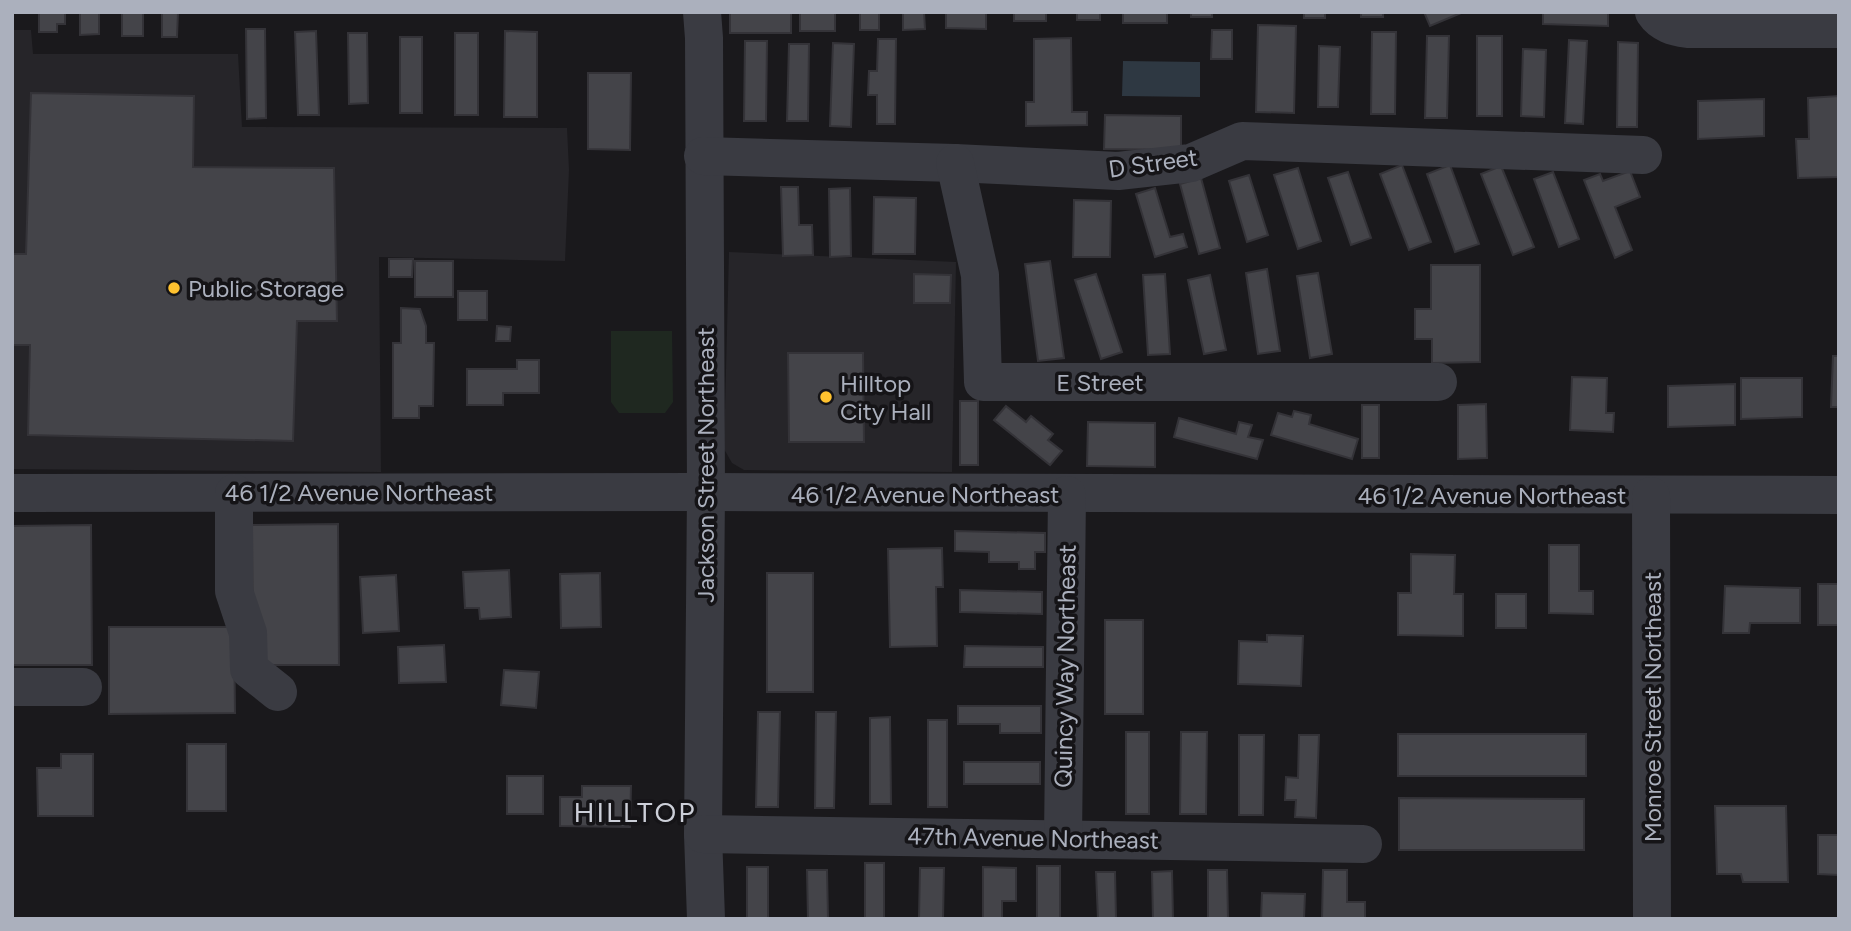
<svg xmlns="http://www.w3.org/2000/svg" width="1851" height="931" font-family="Figtree,sans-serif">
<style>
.built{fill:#262529}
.green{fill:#1f2820}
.water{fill:#2e3842}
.building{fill:#444449;stroke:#343338;stroke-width:2}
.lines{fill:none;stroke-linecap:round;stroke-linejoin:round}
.minor{stroke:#3a3b42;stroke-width:38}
.poi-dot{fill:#ffc22f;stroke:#151417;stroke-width:2.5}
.labels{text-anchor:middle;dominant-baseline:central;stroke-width:7;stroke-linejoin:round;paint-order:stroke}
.street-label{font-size:24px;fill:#abb0bd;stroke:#151417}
.poi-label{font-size:24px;fill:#abb0bd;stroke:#151417;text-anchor:start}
.quarter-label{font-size:28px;letter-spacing:2px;fill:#cccfd8;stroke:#151417}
</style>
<rect width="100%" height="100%" fill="#1a191c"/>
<g class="built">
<path d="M12 30H31L33 54H238L242 127 567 128 569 170 565 261 379 257 381 472 12 469Z"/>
<path d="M729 252 956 262 952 472 744 470 732 463 724 449Z"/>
</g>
<path class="green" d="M611 331H672L673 402 665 413H619L611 402Z"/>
<path class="water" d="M1123 61 1200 62V97L1122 96Z"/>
<g class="building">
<path d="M39 12H65V24H57V32H39Z"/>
<path d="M80 12H99V34L80 35Z"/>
<rect x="122" y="12" width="21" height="24"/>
<path d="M162 12H178L177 37H162Z"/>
<rect x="730" y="12" width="61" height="21"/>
<rect x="800" y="12" width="35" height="19"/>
<rect x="860" y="12" width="19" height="18"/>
<path d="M903 12H924L925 29 903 30Z"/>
<path d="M946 12H986V29L946 28Z"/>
<rect x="1014" y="12" width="32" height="9"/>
<rect x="1077" y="12" width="23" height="8"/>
<rect x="1123" y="12" width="44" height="11"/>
<rect x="1191" y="12" width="21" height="5"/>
<rect x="1304" y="12" width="21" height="6"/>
<rect x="1361" y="12" width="22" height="5"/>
<path d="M1424 12H1461V13L1430 26Z"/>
<path d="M1543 12H1608V26L1543 24Z"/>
<path d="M1258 25 1296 26 1294 113 1256 112Z"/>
<path d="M246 29H265L266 118 247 119Z"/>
<path d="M1212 30H1232V59H1211Z"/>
<path d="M316 31 319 115H298L295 32Z"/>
<path d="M505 31 537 32V117H504Z"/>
<path d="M1372 32H1396L1395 114H1371Z"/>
<path d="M348 33H367L368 103 349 104Z"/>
<rect x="455" y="33" width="23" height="82"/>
<path d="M1427 36H1449L1447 118H1425Z"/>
<rect x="1477" y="36" width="25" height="80"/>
<rect x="400" y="37" width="22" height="76"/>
<path d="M1071 38 1072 112H1087V125L1026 126V102H1034V39Z"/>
<path d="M878 39H896L895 124H877V95H868L869 71H877Z"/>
<path d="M1569 40 1587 41 1583 124 1565 123Z"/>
<path d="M745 41H767L766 121H744Z"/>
<path d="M1618 42 1638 43 1637 127H1617Z"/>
<path d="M833 43 854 44 851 127 830 126Z"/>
<path d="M789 44H809L808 121H787Z"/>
<path d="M1319 46 1340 47 1338 107H1318Z"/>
<path d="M1523 49 1546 50 1544 117 1521 116Z"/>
<path d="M588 73H631L630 150 588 149Z"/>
<path d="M31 93 194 96 193 167 334 168 337 321H297L293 441 28 435 30 345H12V254H26Z"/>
<path d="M1839 96V177L1798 178 1796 139H1809L1808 98Z"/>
<path d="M1764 99V136L1698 139V101Z"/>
<path d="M1105 115 1181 116V150L1104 149Z"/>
<path d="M1402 165 1431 242 1409 250 1380 174Z"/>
<path d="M1450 165 1479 244 1455 252 1427 174Z"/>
<path d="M1501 166 1534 247 1513 255 1481 174Z"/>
<path d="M1298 168 1321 241 1298 249 1274 175Z"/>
<path d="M1630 171 1640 197 1615 207 1632 250 1615 258 1584 180 1600 174 1603 181Z"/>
<path d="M1348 172 1371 238 1351 245 1328 178Z"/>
<path d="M1553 172 1579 239 1559 247 1534 179Z"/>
<path d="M1249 175 1268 235 1247 242 1229 181Z"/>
<path d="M1201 178 1220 248 1199 254 1180 184Z"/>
<path d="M781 187H798L799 225H812L813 255 783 256Z"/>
<path d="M850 188 851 256 830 257 829 189Z"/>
<path d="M1155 188 1170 237 1183 234 1187 247 1155 257 1136 194Z"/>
<path d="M874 197 916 198 915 254H873Z"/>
<path d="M1074 200 1111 201 1110 257H1073Z"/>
<path d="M389 259H413L412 277H389Z"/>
<rect x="415" y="261" width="38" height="36"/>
<path d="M1050 261 1064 358 1038 361 1025 264Z"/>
<path d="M1431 265H1480V362L1432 363V339H1415V309H1431Z"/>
<path d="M1267 269 1280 351 1258 354 1246 273Z"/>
<path d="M1318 273 1332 354 1310 358 1297 276Z"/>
<path d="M914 274 951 275 950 303H914Z"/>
<path d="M1096 274 1122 352 1101 359 1075 280Z"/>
<path d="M1165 274 1170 354 1148 355 1143 275Z"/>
<path d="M1210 275 1226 350 1204 354 1188 280Z"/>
<rect x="458" y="291" width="29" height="29"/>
<path d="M401 308 420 309 426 326V343H434L433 406H419V418H393V343H401Z"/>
<path d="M497 326 511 327 510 341H496Z"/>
<path d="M788 353H863L864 442H789Z"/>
<path d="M1833 356H1839V407H1831Z"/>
<path d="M517 360H539V393H503V405H467V369H517Z"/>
<path d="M1572 377 1607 378 1606 413H1614L1613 432 1570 430Z"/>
<path d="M1741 378H1802V417L1741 419Z"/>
<path d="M1735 384V425L1668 427V386Z"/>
<rect x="960" y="401" width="18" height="64"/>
<path d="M1486 404 1487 458 1458 459V405Z"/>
<rect x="1362" y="405" width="17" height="53"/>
<path d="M1006 406 1026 422 1031 416 1053 434 1048 440 1062 451 1050 465 994 420Z"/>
<path d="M1294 411 1311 415 1309 424 1358 439 1352 459 1271 435 1278 413 1292 417Z"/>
<path d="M1179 418 1236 434 1239 422 1252 425 1248 437 1263 440 1257 459 1174 437Z"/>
<path d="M1088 422 1155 423V467L1087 466Z"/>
<path d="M338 524 339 665H253L252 525Z"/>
<path d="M91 525 92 665H12V526Z"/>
<path d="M955 531 1045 533V552H1035V569H1019V562H989V552L955 551Z"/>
<path d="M1549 545H1579V591H1593V614L1549 613Z"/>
<path d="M942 548 943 587H936L937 646 890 647 888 549Z"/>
<path d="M1411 554 1455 555 1454 594H1463V636L1398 635V593H1411Z"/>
<path d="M509 570 511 617 480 619 479 608H465L463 572Z"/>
<path d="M600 573 601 627 561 628 560 574Z"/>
<rect x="767" y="573" width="46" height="119"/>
<path d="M396 575 399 631 363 633 360 577Z"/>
<rect x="1818" y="584" width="21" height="41"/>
<path d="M1725 586 1800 588V623H1750L1749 633H1723Z"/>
<path d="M960 590 1042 592V614L960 612Z"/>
<rect x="1496" y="594" width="30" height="34"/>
<rect x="1105" y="620" width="38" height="94"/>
<path d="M109 627H234L235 713 109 714Z"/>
<path d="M1267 635 1303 636 1301 686 1238 684 1239 641 1267 642Z"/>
<path d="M444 645 446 682 399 683 398 647Z"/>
<path d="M965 646 1043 647V667H964Z"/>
<path d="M504 670 539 672 536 708 501 705Z"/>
<path d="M958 706H1041V733H1000V724H958Z"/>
<path d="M758 712H780L778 807H756Z"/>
<path d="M816 712H836L834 808H815Z"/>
<path d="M890 717 891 804H870V718Z"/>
<rect x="928" y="720" width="19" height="87"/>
<rect x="1126" y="732" width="23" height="82"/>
<path d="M1181 732H1207L1206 814H1180Z"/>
<rect x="1398" y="734" width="188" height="42"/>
<path d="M1239 735H1264L1263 815H1239Z"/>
<path d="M1299 735H1319L1316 818 1295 817 1296 800H1285L1286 777 1298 778Z"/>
<rect x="187" y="744" width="39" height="67"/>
<path d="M61 754H93V816H38L37 768H61Z"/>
<rect x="964" y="762" width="76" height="22"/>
<rect x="507" y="776" width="36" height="38"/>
<path d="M582 786H631L630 827 560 826V797H582Z"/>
<path d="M1399 798 1584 799V850H1399Z"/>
<path d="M1715 806H1786L1788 882H1743L1741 874H1717Z"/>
<path d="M1818 835H1839V875L1818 874Z"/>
<rect x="865" y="863" width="19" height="56"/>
<rect x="1037" y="866" width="23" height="53"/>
<rect x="747" y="867" width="21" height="52"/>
<path d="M983 867 1016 868V901H1002V919H983Z"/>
<path d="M920 868H944L943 919H919Z"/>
<path d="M807 870H827L828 919H808Z"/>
<path d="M1208 870H1227L1228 919H1208Z"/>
<path d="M1323 870H1347V902H1365V919H1322Z"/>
<path d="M1172 871 1173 919H1153L1152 872Z"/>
<path d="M1096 872H1115L1116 919H1098Z"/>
<path d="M1262 893 1305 894 1304 919H1261Z"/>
</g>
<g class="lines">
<g class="minor">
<path d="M702 12 704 38 706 492 703 834 706 919"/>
<path d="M1654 12C1662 24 1674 27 1688 29H1839"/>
<path d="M703 156 955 163 1118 171 1191 163 1242 141 1643 155"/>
<path d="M955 163 980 275 983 382H1438"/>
<path d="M12 493 706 492 1839 495"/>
<path d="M234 493V591L248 633 249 669 278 692"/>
<path d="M1651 496 1652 919"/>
<path d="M12 687H83"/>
<path d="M703 834 1363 844"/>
<path d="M1063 838 1067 495"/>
</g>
</g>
<g class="poi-dot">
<circle cx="174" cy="288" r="7"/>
<circle cx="826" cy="397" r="7"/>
</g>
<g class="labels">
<g class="street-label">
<text transform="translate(1153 163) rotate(-8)">D Street</text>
<text x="1100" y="382">E Street</text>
<text transform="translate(705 465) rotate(-90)">Jackson Street Northeast</text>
<text x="359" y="492">46 1/2 Avenue Northeast</text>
<text x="925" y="494">46 1/2 Avenue Northeast</text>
<text x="1492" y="495">46 1/2 Avenue Northeast</text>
<text transform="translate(1065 666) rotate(-89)">Quincy Way Northeast</text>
<text transform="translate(1652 707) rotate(-90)">Monroe Street Northeast</text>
<text transform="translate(1033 838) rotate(1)">47th Avenue Northeast</text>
</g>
<g class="poi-label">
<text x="188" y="288">Public Storage</text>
<text x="840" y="383">Hilltop<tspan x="840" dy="28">City Hall</tspan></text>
</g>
<g class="quarter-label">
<text x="635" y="812">HILLTOP</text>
</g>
</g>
<rect width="1851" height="931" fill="none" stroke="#abb0bd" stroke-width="28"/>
</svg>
